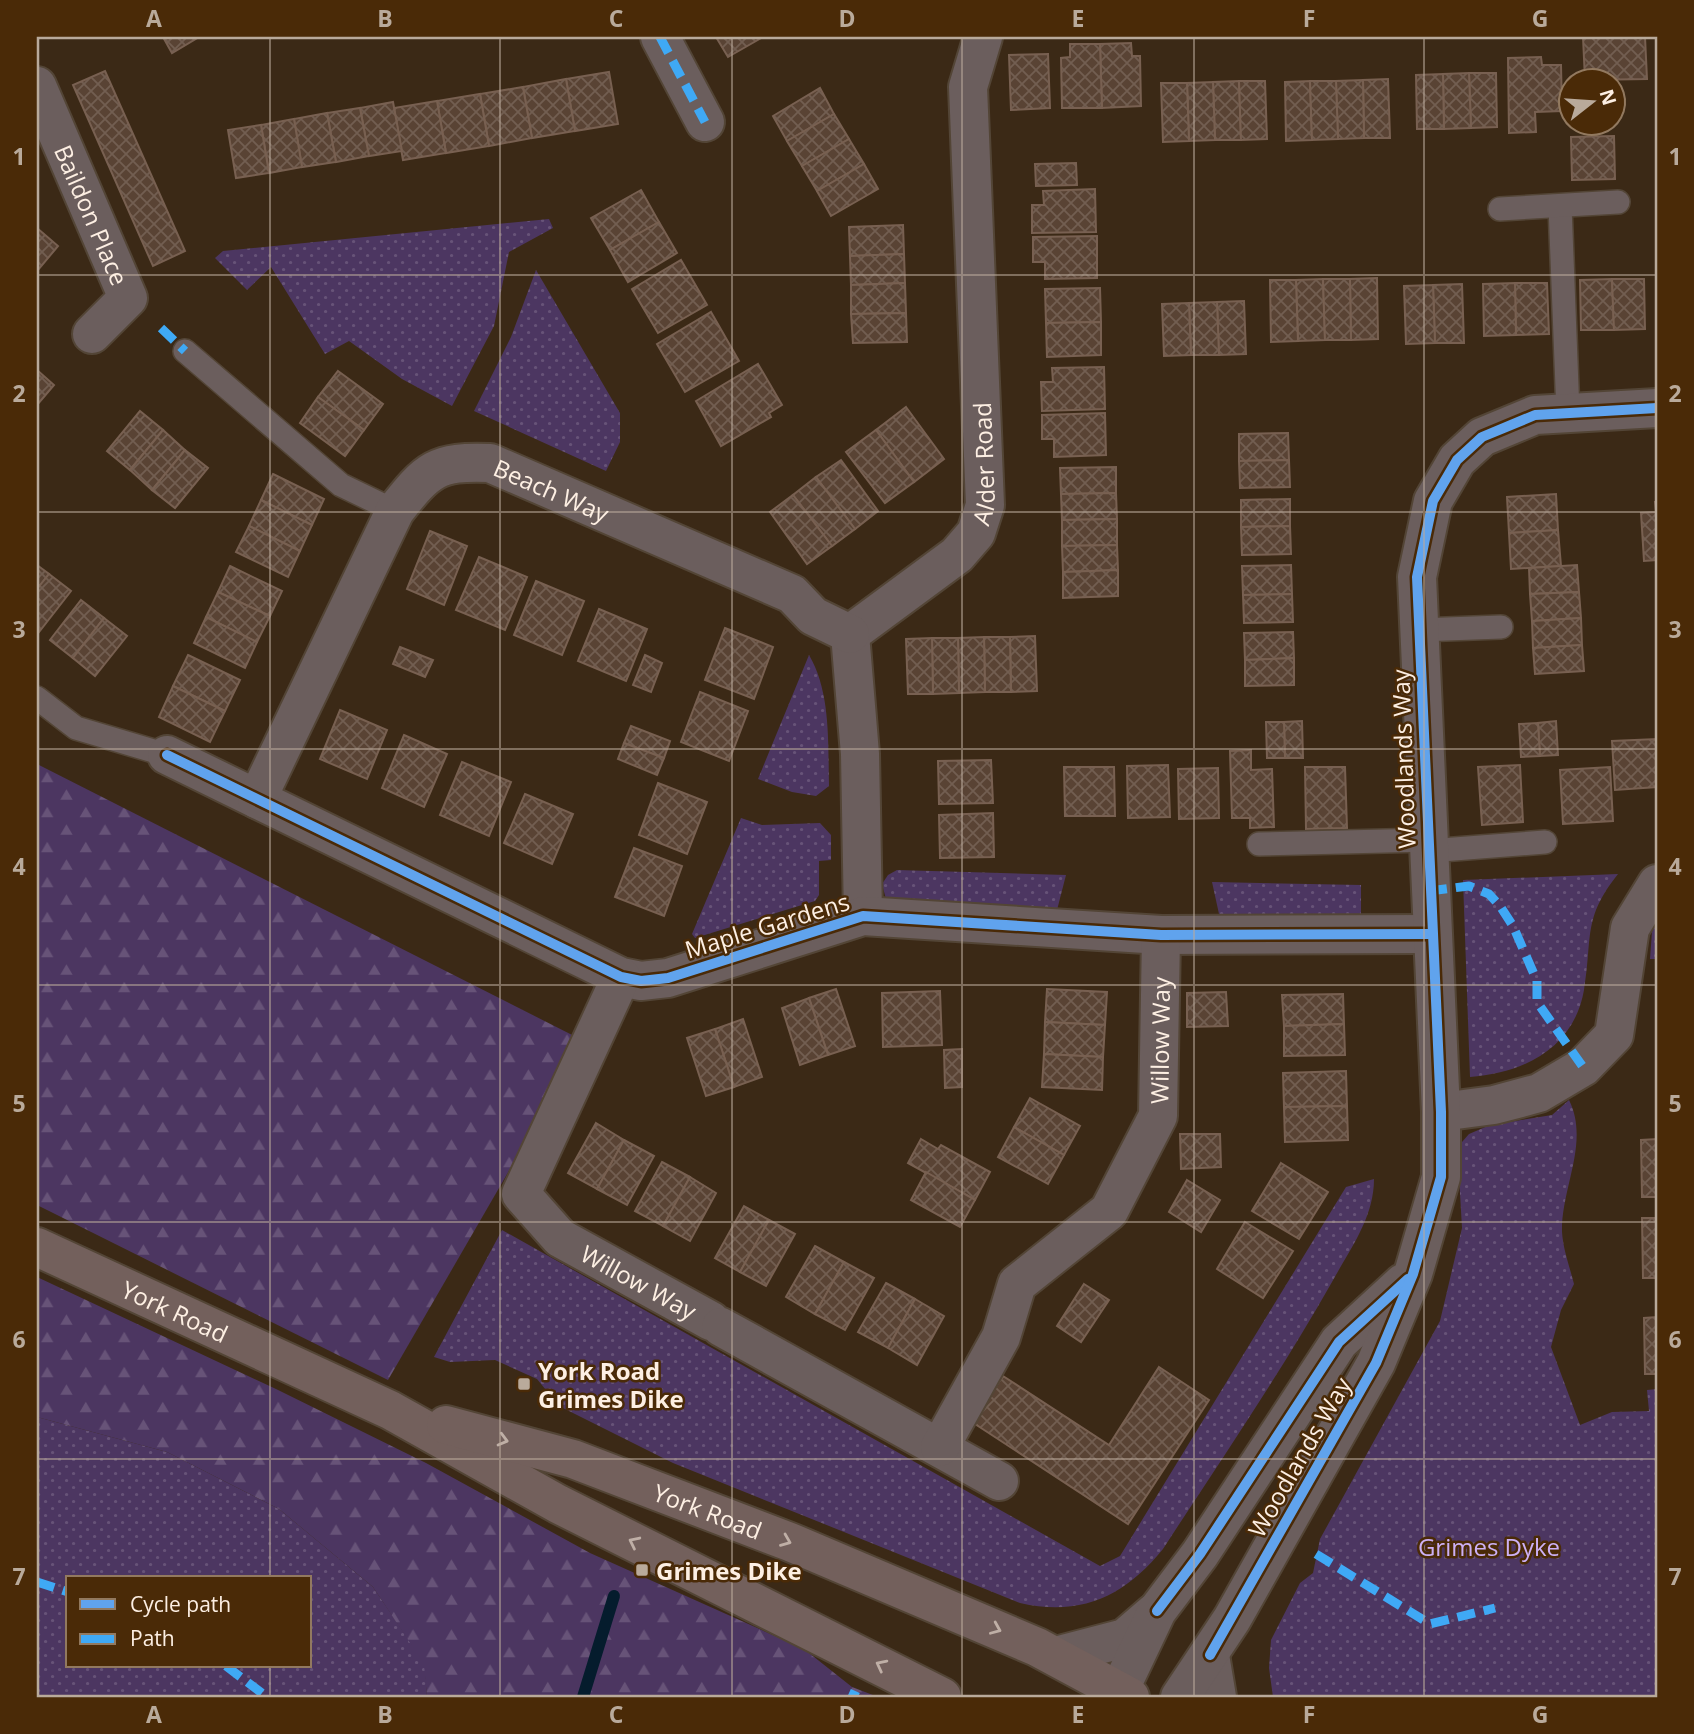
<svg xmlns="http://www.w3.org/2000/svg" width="1694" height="1734" font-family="'Open Sans',sans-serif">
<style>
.grass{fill:url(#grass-dots);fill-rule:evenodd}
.forest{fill:url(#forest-firs)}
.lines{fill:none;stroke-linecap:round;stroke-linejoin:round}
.stream{stroke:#051c2d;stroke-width:12}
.building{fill:url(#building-cross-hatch);stroke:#786051;stroke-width:2}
.lane-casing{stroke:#534536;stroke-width:26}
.street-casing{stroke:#534536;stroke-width:42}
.highway-casing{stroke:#534536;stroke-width:42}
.lane{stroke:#6b5e5d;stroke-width:23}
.street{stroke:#6b5e5d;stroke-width:38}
.highway{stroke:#73605c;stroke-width:38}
.quiet{stroke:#3fa9f5;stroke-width:9;stroke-dasharray:18 9;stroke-linecap:butt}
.cycleway-casing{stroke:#4a2a07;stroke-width:15}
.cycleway{stroke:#60a3ed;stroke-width:10}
.oneway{stroke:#bfafa6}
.grid{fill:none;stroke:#b9aa9b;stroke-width:2;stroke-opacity:0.55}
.poi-dot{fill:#b9aa9b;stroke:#4a2a07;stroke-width:2.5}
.labels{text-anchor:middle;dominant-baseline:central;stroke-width:5;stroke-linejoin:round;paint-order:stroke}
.street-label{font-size:24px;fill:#fdefe3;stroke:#4a2a07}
.poi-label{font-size:24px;font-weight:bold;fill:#fdefe3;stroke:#4a2a07;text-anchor:start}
.park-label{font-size:24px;fill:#ccb0f5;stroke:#4a2a07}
.neatline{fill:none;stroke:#b9aa9b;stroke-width:2.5}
.grid-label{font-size:23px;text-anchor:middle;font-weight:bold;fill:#b9aa9b}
</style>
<defs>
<pattern id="grass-dots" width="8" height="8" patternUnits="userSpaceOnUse" patternTransform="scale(1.75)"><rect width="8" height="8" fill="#4c3661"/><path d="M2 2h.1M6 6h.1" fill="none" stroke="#675378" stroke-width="1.8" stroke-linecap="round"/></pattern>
<pattern id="forest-firs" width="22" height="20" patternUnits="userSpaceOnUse" patternTransform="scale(1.75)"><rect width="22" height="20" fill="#4c3661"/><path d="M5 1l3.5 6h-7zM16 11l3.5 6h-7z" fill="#675378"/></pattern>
<pattern id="building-cross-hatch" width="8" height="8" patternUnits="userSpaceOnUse" patternTransform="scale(1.75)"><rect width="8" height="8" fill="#594334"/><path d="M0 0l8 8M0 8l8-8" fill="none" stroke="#725e51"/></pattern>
</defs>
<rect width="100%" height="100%" fill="#3b2916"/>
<g class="grass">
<path d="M549 219 553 228 509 252 494 326 452 406 402 379 349 341 325 354 271 267 247 290 215 258 223 251Z"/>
<path d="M536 270 620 413V442L606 471 474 411 511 337Z"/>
<path d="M809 655C831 692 828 744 829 786L816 796 792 792 758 779Z"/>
<path d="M741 818 762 825 820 823 831 835V860L819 861V895L815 901 695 938 692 934Z"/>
<path d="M897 870 1066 875 1057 910 886 899 882 884 888 875Z"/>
<path d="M1618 874C1582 919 1593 938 1584 990 1574 1048 1524 1073 1470 1077L1463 880Z"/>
<path d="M1212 882 1361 885V918L1219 914Z"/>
<path d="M1657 919V959H1650L1652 932Z"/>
<path d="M1569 1100C1590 1142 1561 1188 1562 1232 1563 1249 1570 1268 1574 1284L1561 1310 1551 1347 1580 1425 1612 1412 1649 1411 1647 1390 1657 1389V1697H1273L1269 1668 1271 1640 1300 1583 1313 1573 1320 1539 1440 1321 1462 1228 1458 1158 1462 1142 1469 1134 1490 1125 1552 1115Z"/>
<path d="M1374 1179C1374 1218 1350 1249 1332 1282 1280 1374 1220 1461 1163 1549 1125 1596 1081 1617 1020 1603L673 1463 559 1406 537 1379 495 1360 450 1362 434 1357 502 1230 1100 1566 1120 1556 1346 1187Z"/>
<path d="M37 1417 167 1452 279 1509 373 1587 425 1664 427 1697H37ZM68 1578H310V1666H68Z"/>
</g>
<g class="forest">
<path d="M37 764 584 1041 388 1380 37 1205Z"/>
<path d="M37 1277 276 1389 426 1463 590 1553 804 1649 852 1687 878 1697H427L424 1664 373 1587 279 1509 167 1452 37 1417Z"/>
</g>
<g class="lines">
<path class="stream" d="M583 1697 614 1596"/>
</g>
<g class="building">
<path d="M163 37H199L172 53Z"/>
<path d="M716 37H763L728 57Z"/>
<path d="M1583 37H1645L1647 79 1585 80Z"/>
<path d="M1131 43 1132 56H1140L1141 106 1102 108 1100 44Z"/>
<path d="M1070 44H1100L1102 108H1062L1061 58 1070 57Z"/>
<path d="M1048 54 1050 108 1011 110 1009 55Z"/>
<path d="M1541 57 1542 65H1561L1562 111 1535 112 1536 132 1509 133 1508 58Z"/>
<path d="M105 71 185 251 153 266 73 85Z"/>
<path d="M609 72 618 124 575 131 566 79Z"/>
<path d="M1469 73H1496L1497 127 1471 128Z"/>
<path d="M1469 73 1471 128 1444 129 1443 74Z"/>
<path d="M1443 74 1444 129H1417L1416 75Z"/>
<path d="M566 79 575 131 532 138 523 87Z"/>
<path d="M1388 79 1390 138H1364L1363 80Z"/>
<path d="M1363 80 1364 138 1338 139 1336 81Z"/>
<path d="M1239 81 1241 140H1215L1213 82Z"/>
<path d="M1239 81H1265L1267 139 1241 140Z"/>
<path d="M1310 81 1312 140 1286 141 1285 82Z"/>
<path d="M1310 81H1336L1338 139 1312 140Z"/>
<path d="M1213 82 1215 140 1189 141 1187 83Z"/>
<path d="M1161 83H1187L1189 141 1163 142Z"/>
<path d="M523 87 532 138 489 146 480 94Z"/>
<path d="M820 88 834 114 787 141 773 116Z"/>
<path d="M480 94 489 146 446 153 437 101Z"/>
<path d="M437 101 446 153 403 160 394 108Z"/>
<path d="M393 102 402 151 369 156 360 108Z"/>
<path d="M360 108 369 156 336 162 327 113Z"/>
<path d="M327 113 336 162 302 167 294 119Z"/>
<path d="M834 114 849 139 802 166 787 141Z"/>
<path d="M294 119 302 167 269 173 261 125Z"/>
<path d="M261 125 269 173 236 178 228 130Z"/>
<path d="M1614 136 1615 179 1572 180 1571 137Z"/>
<path d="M849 139 864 164 817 191 802 166Z"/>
<path d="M1076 163 1077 185 1036 186 1035 164Z"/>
<path d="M864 164 878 189 831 216 817 191Z"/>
<path d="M1095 189 1096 232 1032 233V205H1044L1043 191Z"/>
<path d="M641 190 659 222 610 250 591 218Z"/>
<path d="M659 222 677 253 628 282 610 250Z"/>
<path d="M903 225 904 254 850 256 849 227Z"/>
<path d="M37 228 58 246 38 270 37 268Z"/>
<path d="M1097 236V278L1045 279V262H1033V237Z"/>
<path d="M904 254 905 283 851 285 850 256Z"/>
<path d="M681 260 707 305 658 333 632 289Z"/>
<path d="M1377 278 1378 339 1351 340 1350 279Z"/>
<path d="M1323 279 1325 340 1298 341 1296 280Z"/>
<path d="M1323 279H1350L1351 340H1325Z"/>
<path d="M1612 279 1614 330H1581L1580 280Z"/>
<path d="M1612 279H1644L1645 329 1614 330Z"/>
<path d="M1270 280H1296L1298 341 1271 342Z"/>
<path d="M905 283 906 313 851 314V285Z"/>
<path d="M1515 283H1547L1549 334 1516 335Z"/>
<path d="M1515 283 1516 335 1484 336 1483 284Z"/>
<path d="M1462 284 1464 343H1435L1433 285Z"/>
<path d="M1433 285 1435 343 1406 344 1404 286Z"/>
<path d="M1100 288 1101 322 1046 323 1045 289Z"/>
<path d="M1244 301 1246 354 1219 355 1217 302Z"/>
<path d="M1217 302 1219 355H1191L1189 303Z"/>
<path d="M1189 303 1191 355 1164 356 1162 304Z"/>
<path d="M711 312 739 361 685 392 657 344Z"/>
<path d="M906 313 907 342 853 343 851 314Z"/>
<path d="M1101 322V355L1047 357 1046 323Z"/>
<path d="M758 364 782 405 769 413 771 417 721 446 696 401Z"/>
<path d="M1104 367 1105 409 1042 411 1041 382H1053L1052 368Z"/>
<path d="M37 370 54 385 37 405Z"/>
<path d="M338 371 383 404 364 430 318 397Z"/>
<path d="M318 397 364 430 345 456 300 423Z"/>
<path d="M906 407 944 459 914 482 876 430Z"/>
<path d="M140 411 163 430 130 470 107 451Z"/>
<path d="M1105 413 1106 455 1054 457V439H1042V415Z"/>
<path d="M163 430 185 450 152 490 130 470Z"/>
<path d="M876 430 914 482 885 503 846 452Z"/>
<path d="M1288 433 1289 460 1239 461V434Z"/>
<path d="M185 450 208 468 175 508 152 490Z"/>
<path d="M841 460 878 511 855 529 816 477Z"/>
<path d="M1289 460 1290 487 1240 488 1239 461Z"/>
<path d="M1116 467V493L1061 494 1060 468Z"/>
<path d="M273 474 324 499 312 525 261 500Z"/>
<path d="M816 477 855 529 832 546 793 495Z"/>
<path d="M1116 493 1117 519 1062 520 1061 494Z"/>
<path d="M1556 494 1558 530 1509 533 1507 497Z"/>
<path d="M793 495 832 546 807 564 770 512Z"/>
<path d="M1290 499V526L1241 527V500Z"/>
<path d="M261 500 312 525 300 551 249 526Z"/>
<path d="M1655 502H1657V560L1644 561 1641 513 1656 512Z"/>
<path d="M1117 519V545L1062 546V520Z"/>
<path d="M249 526 300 551 288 577 236 552Z"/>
<path d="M1290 526 1291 554 1242 555 1241 527Z"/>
<path d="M1558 530 1561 566 1511 569 1509 533Z"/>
<path d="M430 531 467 546 444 605 407 589Z"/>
<path d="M1117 545 1118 570 1063 572 1062 546Z"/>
<path d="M479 557 527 577 505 630 456 610Z"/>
<path d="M37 565 49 574 37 589Z"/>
<path d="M1291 565 1292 594 1243 595 1242 566Z"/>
<path d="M1577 565 1579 592 1530 594 1529 568Z"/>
<path d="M230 566 282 591 270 616 218 592Z"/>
<path d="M1118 570V596L1063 598V572Z"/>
<path d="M49 574 71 591 39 632 37 589Z"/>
<path d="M536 581 584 601 562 655 514 635Z"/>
<path d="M218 592 270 616 257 642 206 617Z"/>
<path d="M1579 592 1581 618 1532 621 1530 594Z"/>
<path d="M1292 594 1293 622 1244 623 1243 595Z"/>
<path d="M81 600 104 618 73 658 50 640Z"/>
<path d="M599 609 647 629 626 681 578 661Z"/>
<path d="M206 617 257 642 245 668 194 643Z"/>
<path d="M104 618 127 636 95 676 73 658Z"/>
<path d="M1581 618 1582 645 1533 648 1532 621Z"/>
<path d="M725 628 773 647 754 699 705 680Z"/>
<path d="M1293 632 1294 658 1245 660 1244 633Z"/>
<path d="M1035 636 1037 691 1011 692 1010 637Z"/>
<path d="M984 637H1010L1011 692H985Z"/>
<path d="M984 637 985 692 959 693 958 638Z"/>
<path d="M932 638H958L959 693 933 694Z"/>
<path d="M932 638 933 694H908L906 639Z"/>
<path d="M1582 645 1584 671 1535 674 1533 648Z"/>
<path d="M400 647 433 660 425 677 393 664Z"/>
<path d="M188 655 240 680 225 711 173 686Z"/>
<path d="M645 655 662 663 651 692 633 685Z"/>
<path d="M1294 658V685L1245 686V660Z"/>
<path d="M173 686 225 711 210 742 159 717Z"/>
<path d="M700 692 748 711 729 761 681 742Z"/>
<path d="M340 710 387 730 367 779 320 759Z"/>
<path d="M1302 721 1303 758H1285L1284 722Z"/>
<path d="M1556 721 1558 755 1540 756 1538 723Z"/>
<path d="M1266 722H1284L1285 758H1267Z"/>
<path d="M1538 723 1540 756 1521 757 1519 724Z"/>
<path d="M631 726 670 741 664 758 624 743Z"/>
<path d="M404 735 447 754 424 807 382 788Z"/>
<path d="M1657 739V787L1615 790 1612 741Z"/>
<path d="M624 743 664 758 657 775 618 759Z"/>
<path d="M1251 750V770L1272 769 1274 827 1250 828V818H1232L1230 751Z"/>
<path d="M991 760 993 803 939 804 938 761Z"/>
<path d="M462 762 511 782 489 836 440 815Z"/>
<path d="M1168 765 1170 817 1128 818 1127 766Z"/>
<path d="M1520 765 1523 822 1482 825 1478 767Z"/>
<path d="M1064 767H1114L1115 816H1065Z"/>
<path d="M1305 767H1345L1347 828 1306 829Z"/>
<path d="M1610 767 1613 821 1563 824 1560 770Z"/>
<path d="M1218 768 1219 818 1179 819 1178 769Z"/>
<path d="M658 783 707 802 687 854 639 835Z"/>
<path d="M525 794 573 814 552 864 504 843Z"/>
<path d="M993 813 994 857 940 858 939 815Z"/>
<path d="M634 848 682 866 664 916 615 897Z"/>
<path d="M836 989 855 1046 828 1055 809 998Z"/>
<path d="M1047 989 1107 992 1105 1025 1045 1022Z"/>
<path d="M940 991 942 1045 883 1047 882 993Z"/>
<path d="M1226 992 1228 1026 1187 1027V993Z"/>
<path d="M1343 994 1344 1024 1284 1026 1282 995Z"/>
<path d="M809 998 828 1055 800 1065 782 1008Z"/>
<path d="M743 1019 762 1077 734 1087 715 1029Z"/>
<path d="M1045 1022 1105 1025 1103 1057 1044 1054Z"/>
<path d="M1344 1024 1345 1055 1284 1056V1026Z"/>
<path d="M715 1029 734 1087 706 1096 687 1038Z"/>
<path d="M962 1049V1087L945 1088 944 1050Z"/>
<path d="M1044 1054 1103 1057 1102 1090 1042 1087Z"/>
<path d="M1346 1071 1347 1106 1284 1107 1283 1073Z"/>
<path d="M1030 1098 1080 1126 1064 1155 1014 1127Z"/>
<path d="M1347 1106 1348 1140 1285 1142 1284 1107Z"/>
<path d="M596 1123 624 1140 597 1189 568 1173Z"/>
<path d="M1014 1127 1064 1155 1048 1184 998 1157Z"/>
<path d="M1180 1134H1220L1221 1167 1181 1169Z"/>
<path d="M921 1139 938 1149 941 1145 990 1172 975 1200 908 1163Z"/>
<path d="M1657 1139V1197H1642L1641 1140Z"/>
<path d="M624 1140 654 1156 627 1205 597 1189Z"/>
<path d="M662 1162 690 1177 663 1226 635 1211Z"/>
<path d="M1281 1163 1328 1192 1299 1239 1252 1211Z"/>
<path d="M926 1172 975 1200 960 1227 911 1200Z"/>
<path d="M690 1177 716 1193 690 1241 663 1226Z"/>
<path d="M1187 1180 1220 1200 1201 1232 1169 1212Z"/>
<path d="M744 1206 769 1220 740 1272 715 1258Z"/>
<path d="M1642 1218H1657V1278H1643Z"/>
<path d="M769 1220 795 1234 766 1286 740 1272Z"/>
<path d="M1245 1222 1293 1251 1263 1298 1217 1269Z"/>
<path d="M815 1246 844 1262 815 1314 786 1297Z"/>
<path d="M844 1262 874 1278 845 1330 815 1314Z"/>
<path d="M886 1283 915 1299 888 1348 858 1332Z"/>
<path d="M1084 1284 1109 1300 1081 1342 1057 1326Z"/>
<path d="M915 1299 944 1316 917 1365 888 1348Z"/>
<path d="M1657 1317V1374H1645L1644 1318Z"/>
<path d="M1159 1367 1209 1400 1128 1524 972 1422 1003 1376 1109 1445Z"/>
</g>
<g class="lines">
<g class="lane-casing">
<g id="lane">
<path d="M1560 206 1568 413"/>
<path d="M1500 209 1618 202"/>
<path d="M185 351 341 485 395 511"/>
<path d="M1419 630 1501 627"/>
<path d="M37 698 76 728 167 755"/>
<path d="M1259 844 1427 840"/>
<path d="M1428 851 1545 842"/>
</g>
</g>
<g class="street-casing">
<g id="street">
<path d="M660 37 705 122"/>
<path id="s1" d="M37 86 128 298 92 334"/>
<path id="s2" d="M850 634 957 555 976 533 985 505 968 87 983 37"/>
<path d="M850 634 860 754 863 916"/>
<path d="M167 755 621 977 641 981 668 978 863 916 1161 935 1431 934"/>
<path id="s3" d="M257 799 395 511C428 469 436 461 490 463L792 594 813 616 850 634"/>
<path id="s4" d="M621 977 521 1194 560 1238 711 1321"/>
<path d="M1441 1112 1494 1105 1539 1093 1583 1067 1614 1035 1630 928 1657 884"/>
<path d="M721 1327 999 1481"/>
<path id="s5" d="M940 1447 1001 1337 1017 1284 1109 1211 1158 1116 1161 935"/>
<path d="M1210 1655 1217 1697"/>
<path d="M1056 1656 1125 1638 1154 1613"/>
<path d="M1120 1697 1119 1691 1157 1611 1200 1554 1339 1342 1403 1283"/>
<path d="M1180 1697 1232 1619 1376 1363 1413 1274 1441 1177V1112L1417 577 1433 501 1457 460 1482 437 1535 415 1657 408"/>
</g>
</g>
<g class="highway-casing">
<g id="highway">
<path id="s6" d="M37 1247 390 1410 558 1504 942 1697"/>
<path id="s7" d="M446 1425 573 1459 790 1542 1037 1647 1130 1697"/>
</g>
</g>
<use href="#lane" class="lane"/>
<use href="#street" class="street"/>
<use href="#highway" class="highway"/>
<g class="quiet">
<path d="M660 37 705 122"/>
<path d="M161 328 185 351"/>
<path d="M1429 891 1469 886 1489 894 1500 906 1513 926 1537 981V1002L1583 1067"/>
<path d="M1316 1554 1430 1624 1495 1608"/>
<path d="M37 1582 68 1592"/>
<path d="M226 1666 267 1697"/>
<path d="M849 1693 858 1697"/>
</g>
<g class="cycleway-casing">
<g id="cycleway">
<path d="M167 755 621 977 641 981 668 978 863 916 1161 935 1431 934"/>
<path d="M1157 1611 1200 1554 1339 1342 1408 1279"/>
<path d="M1210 1655 1376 1363 1413 1274 1441 1177V1112L1417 577 1433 501 1457 460 1482 437 1535 415 1657 408"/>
</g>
</g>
<use href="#cycleway" class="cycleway"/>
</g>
<defs><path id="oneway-chevron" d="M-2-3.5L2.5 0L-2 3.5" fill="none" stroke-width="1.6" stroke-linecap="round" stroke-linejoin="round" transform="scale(1.75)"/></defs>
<g class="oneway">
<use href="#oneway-chevron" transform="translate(503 1440) rotate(15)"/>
<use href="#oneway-chevron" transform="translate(786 1541) rotate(22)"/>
<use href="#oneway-chevron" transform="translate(634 1542) rotate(-154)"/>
<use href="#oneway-chevron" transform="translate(996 1629) rotate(23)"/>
<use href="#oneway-chevron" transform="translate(881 1665) rotate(-153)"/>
</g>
<path class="grid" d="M270 37V1578M500 37V1697M732 37V1697M962 37V1697M1194 37V1697M1424 37V1697M37 275H1657M37 512H1657M37 749H1657M37 985H1657M37 1222H1657M37 1459H1657M270 1666V1697"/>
<g class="poi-dot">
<rect x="517" y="1377" width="14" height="14" rx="3.5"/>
<rect x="635" y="1563" width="14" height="14" rx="3.5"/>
</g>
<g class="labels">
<g class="street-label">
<text stroke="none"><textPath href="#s1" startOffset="140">Baildon Place</textPath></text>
<text stroke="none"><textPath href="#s2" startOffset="233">Alder Road</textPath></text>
<text stroke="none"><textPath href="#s3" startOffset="500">Beach Way</textPath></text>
<text transform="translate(1403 759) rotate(-92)">Woodlands Way</text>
<text transform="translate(767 925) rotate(-17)">Maple Gardens</text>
<text stroke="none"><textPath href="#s5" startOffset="481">Willow Way</textPath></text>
<text stroke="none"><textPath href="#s4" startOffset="388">Willow Way</textPath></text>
<text stroke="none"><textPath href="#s6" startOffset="152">York Road</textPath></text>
<text transform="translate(1299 1457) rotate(-60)">Woodlands Way</text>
<text stroke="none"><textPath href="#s7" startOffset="276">York Road</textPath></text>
</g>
<g class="poi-label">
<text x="538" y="1370">York Road<tspan x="538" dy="28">Grimes Dike</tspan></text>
<text x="656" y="1570">Grimes Dike</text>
</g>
<g class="park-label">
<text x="1489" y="1546">Grimes Dyke</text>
</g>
</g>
<rect width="1694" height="1734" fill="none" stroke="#4a2a07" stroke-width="77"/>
<rect x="66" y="1576" width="245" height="91" fill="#4a2a07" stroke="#92795f" stroke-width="2"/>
<rect x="80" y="1599" width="35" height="10" fill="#60a3ed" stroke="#92795f" stroke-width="2"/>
<text x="130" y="1612" font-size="21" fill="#fdefe3">Cycle path</text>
<rect x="80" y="1634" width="35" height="10" fill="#3fa9f5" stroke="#92795f" stroke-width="2"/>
<text x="130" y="1646" font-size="21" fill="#fdefe3">Path</text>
<g transform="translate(1592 102) rotate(73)"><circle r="33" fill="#4a2a07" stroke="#92795f" stroke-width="2"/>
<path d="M0-5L12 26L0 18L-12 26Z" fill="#b9aa9b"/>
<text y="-10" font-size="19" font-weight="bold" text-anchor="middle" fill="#fdefe3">N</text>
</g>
<rect x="38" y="38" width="1618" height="1658" class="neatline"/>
<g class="grid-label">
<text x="154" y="27">A</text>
<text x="385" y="27">B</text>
<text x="616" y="27">C</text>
<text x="847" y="27">D</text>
<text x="1078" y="27">E</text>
<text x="1309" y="27">F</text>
<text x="1540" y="27">G</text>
<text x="19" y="165">1</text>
<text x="1675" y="165">1</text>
<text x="19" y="402">2</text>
<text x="1675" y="402">2</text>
<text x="19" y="638">3</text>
<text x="1675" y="638">3</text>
<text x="19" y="875">4</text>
<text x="1675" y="875">4</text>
<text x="19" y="1112">5</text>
<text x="1675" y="1112">5</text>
<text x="19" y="1348">6</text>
<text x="1675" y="1348">6</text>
<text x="19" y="1585">7</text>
<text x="1675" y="1585">7</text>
<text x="154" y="1723">A</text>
<text x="385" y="1723">B</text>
<text x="616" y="1723">C</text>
<text x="847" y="1723">D</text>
<text x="1078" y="1723">E</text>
<text x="1309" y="1723">F</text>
<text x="1540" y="1723">G</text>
</g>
</svg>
